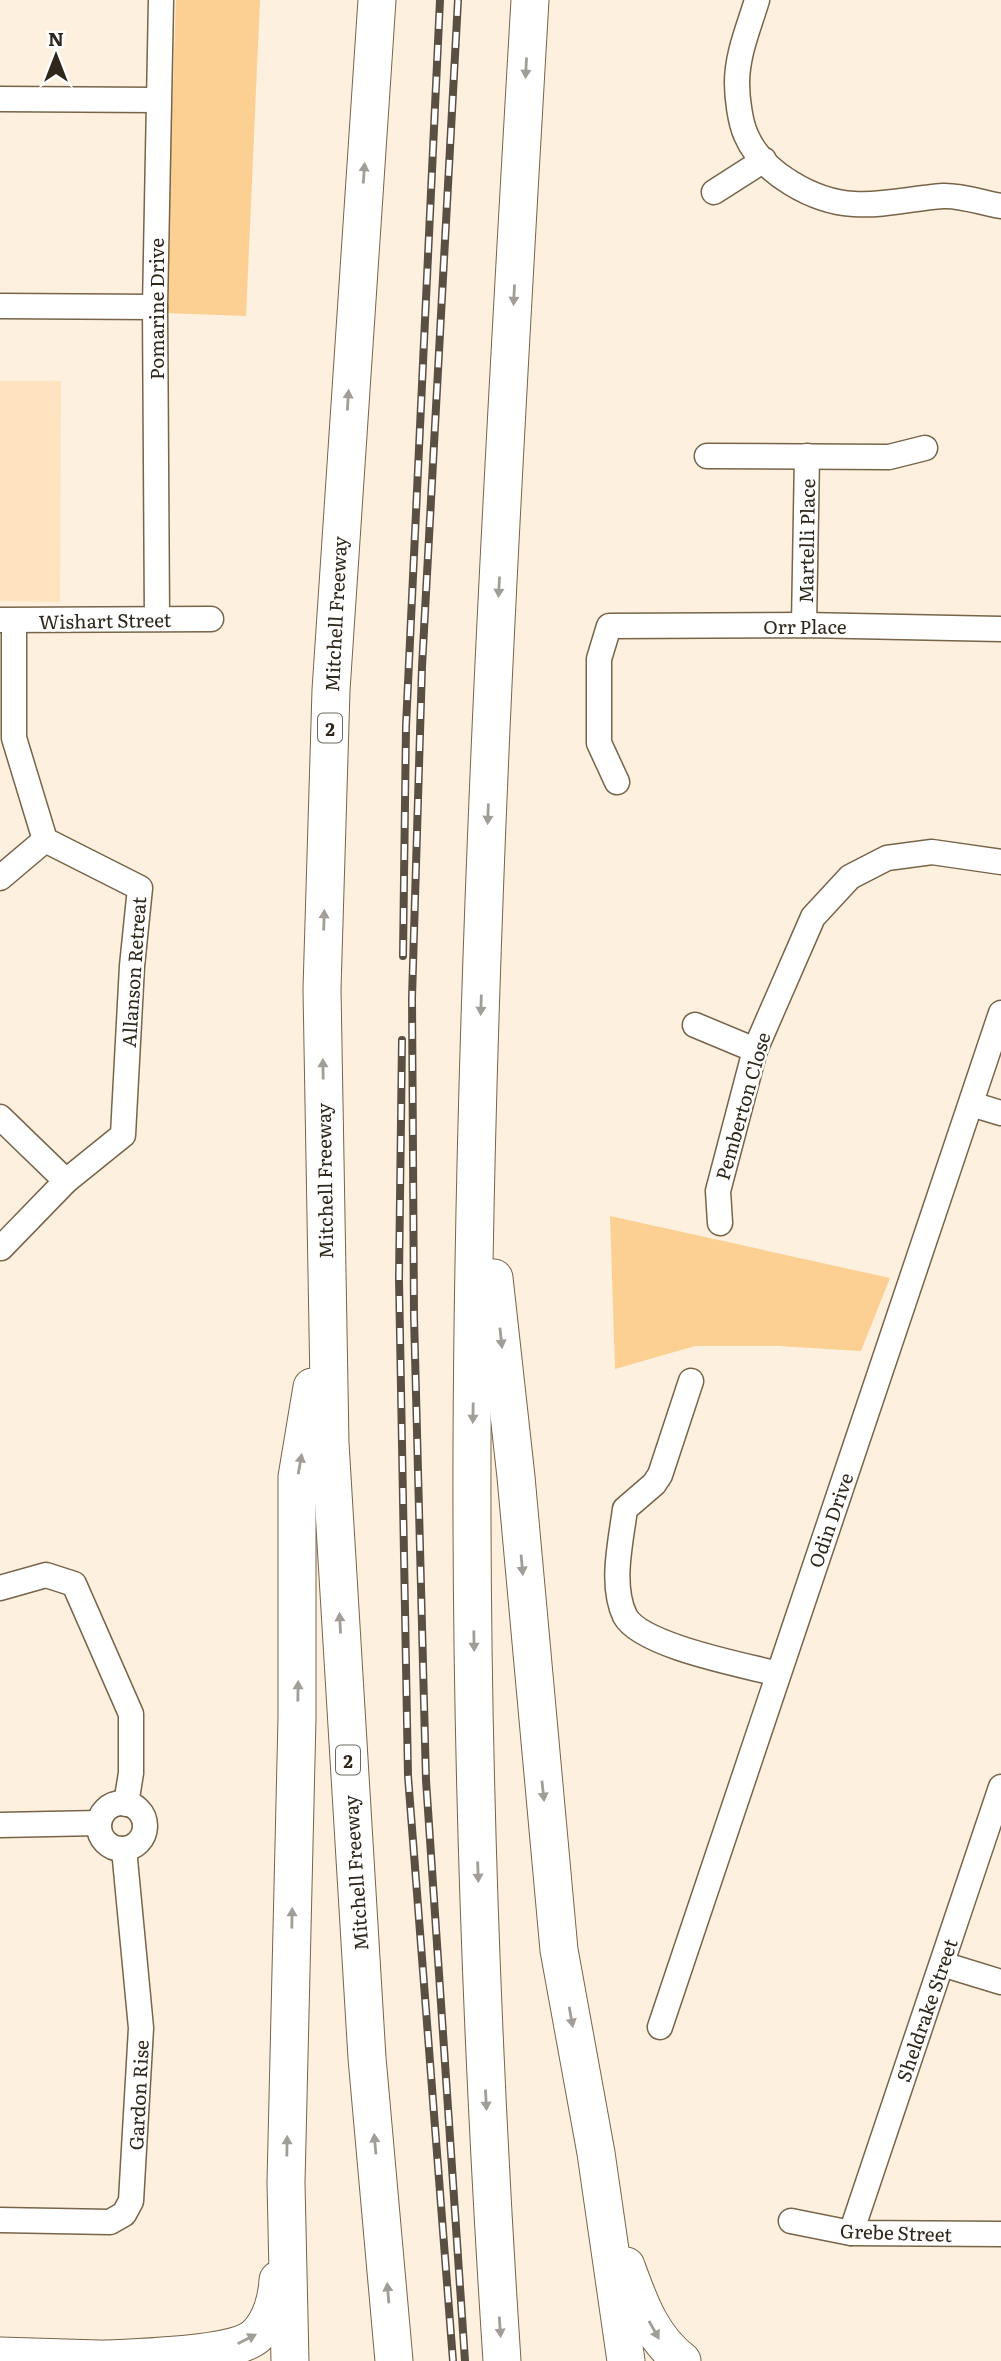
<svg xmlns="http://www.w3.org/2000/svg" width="1001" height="2361" font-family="Literata,serif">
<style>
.built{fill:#fee3be}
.green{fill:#fbd092}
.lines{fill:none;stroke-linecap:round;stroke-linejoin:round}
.minor-casing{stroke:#776449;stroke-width:27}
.highway-casing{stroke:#776449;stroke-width:39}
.minor{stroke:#fff;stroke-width:24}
.highway{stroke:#fff;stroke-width:37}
.rail-casing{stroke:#595043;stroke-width:8}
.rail{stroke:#fff;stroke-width:5;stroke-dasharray:16;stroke-linecap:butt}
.oneway{fill:#a19e98}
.labels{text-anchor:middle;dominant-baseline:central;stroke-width:5;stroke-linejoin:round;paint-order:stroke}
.shield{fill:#fff;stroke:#6d685f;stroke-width:2}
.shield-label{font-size:18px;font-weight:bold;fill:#2f271b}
.street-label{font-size:19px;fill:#2f271b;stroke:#fff}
</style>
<rect width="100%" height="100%" fill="#fdf0de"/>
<path class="built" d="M0 381H61L60 602 0 601Z"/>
<g class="green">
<path d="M176 0H260L246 316 165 313Z"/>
<path d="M610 1216 890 1278 861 1351 778 1346H695L615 1369Z"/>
</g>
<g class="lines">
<g class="minor-casing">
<g id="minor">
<path d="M757 0C749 27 737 54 737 83 737 97 740 122 746 135 762 173 814 202 854 204 885 206 913 198 943 196 961 195 983 203 1001 206"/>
<path d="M0 99 157 100"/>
<path d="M714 192 764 160"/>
<path d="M0 306 155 307"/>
<path d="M707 456 889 457 925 448"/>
<path d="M157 618 155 307 161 0"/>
<path d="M0 620 211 619"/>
<path d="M804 625 807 456"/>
<path d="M617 782 599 743V659L609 626 804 625 1001 629"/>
<path d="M0 878 45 840"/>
<path d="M695 1025 755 1050"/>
<path d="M971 1104 1001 1113"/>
<path d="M0 1117 66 1181"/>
<path d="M720 1223 718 1191 755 1050 813 917 850 877 887 858 932 852 1001 862"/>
<path d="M1 1248 66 1181 123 1135 132 966 140 888 45 840 14 738V621"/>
<path d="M691 1381 660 1475 654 1484 625 1509C621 1541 610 1585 625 1616 641 1646 744 1665 778 1674"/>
<path d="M0 1588 46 1575 74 1584 131 1714V1773L126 1804"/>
<circle cx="122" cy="1826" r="23"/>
<path d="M0 1825 99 1823"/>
<path d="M942 1964 1001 1982"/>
<path d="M660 2027 1001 1013"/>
<path d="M0 2220 110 2222 124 2214 131 2201 141 2028 124 1849"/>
<path d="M791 2221 851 2233 1001 2234"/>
<path d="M851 2233 1001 1787"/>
</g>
</g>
<g class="highway-casing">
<g id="highway">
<path d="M377 0 331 690 322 989 330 1443 367 2058 394 2361"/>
<path d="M494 1278 516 1477 559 1950 596 2153 626 2361"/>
<path d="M626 2266C639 2302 651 2337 682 2361"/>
<path d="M0 2356 132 2360"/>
<path d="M108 2359C139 2357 236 2356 257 2335 271 2321 277 2299 278 2280"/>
<path d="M290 2361 286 2183 297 1718V1477L312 1387"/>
<path d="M502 2361C482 2057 471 1752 472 1447 474 965 502 482 530 0"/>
</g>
</g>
<use href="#minor" class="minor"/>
<use href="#highway" class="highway"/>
<g class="rail-casing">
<g id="rail">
<path d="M458 0 422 667 412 998 414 1316 426 1780 465 2361"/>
<path d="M403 956 406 726 440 0"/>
<path d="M402 1040 399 1279 408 1776 453 2361"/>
</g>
</g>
<use href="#rail" class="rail"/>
</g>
<defs><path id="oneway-solid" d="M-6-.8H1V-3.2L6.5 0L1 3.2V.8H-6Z" transform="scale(1.75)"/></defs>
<g class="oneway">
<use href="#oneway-solid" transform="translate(526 68) rotate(93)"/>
<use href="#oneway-solid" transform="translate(364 173) rotate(-86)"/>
<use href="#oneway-solid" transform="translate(514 295) rotate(93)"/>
<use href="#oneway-solid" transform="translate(348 400) rotate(-86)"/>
<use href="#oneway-solid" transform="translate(499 587) rotate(93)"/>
<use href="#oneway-solid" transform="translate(488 814) rotate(92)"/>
<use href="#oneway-solid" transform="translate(324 920) rotate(-88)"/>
<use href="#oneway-solid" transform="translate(481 1005) rotate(92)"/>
<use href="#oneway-solid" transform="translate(323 1069) rotate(-91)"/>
<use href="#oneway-solid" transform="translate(501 1338) rotate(84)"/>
<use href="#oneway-solid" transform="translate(473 1413) rotate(91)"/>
<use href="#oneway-solid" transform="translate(300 1464) rotate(-80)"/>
<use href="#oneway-solid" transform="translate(522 1565) rotate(85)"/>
<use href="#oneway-solid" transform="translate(340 1623) rotate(-93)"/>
<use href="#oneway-solid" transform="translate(474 1641) rotate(89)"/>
<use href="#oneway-solid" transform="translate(298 1691) rotate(-89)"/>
<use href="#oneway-solid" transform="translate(543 1791) rotate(84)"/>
<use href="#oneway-solid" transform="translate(478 1872) rotate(88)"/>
<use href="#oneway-solid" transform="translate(292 1918) rotate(-89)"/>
<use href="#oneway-solid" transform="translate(571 2017) rotate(80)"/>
<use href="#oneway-solid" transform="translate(486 2100) rotate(87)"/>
<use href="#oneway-solid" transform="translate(375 2144) rotate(-95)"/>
<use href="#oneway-solid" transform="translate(287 2146) rotate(-89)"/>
<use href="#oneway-solid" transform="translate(388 2293) rotate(-95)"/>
<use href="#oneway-solid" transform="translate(500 2327) rotate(86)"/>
<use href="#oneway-solid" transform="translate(654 2330) rotate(61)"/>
<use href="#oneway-solid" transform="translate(247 2339) rotate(-27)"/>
</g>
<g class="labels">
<g class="shield">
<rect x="318" y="713.5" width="24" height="29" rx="5"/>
<rect x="336" y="1745.5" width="24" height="29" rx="5"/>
</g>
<g class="shield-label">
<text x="330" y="728">2</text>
<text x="348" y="1760">2</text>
</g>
<g class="street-label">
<text transform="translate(156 309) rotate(-90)">Pomarine Drive</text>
<text transform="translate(806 541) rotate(-89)">Martelli Place</text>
<text transform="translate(335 614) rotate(-87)">Mitchell Freeway</text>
<text transform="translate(105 620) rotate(-1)">Wishart Street</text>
<text x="805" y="626">Orr Place</text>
<text transform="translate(133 972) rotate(-86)">Allanson Retreat</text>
<text transform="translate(742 1106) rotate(-74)">Pemberton Close</text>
<text transform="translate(324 1181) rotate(-91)">Mitchell Freeway</text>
<text transform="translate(830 1520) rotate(-71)">Odin Drive</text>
<text transform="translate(355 1873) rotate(-94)">Mitchell Freeway</text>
<text transform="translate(926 2010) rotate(-71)">Sheldrake Street</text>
<text transform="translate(138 2095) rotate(-87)">Gardon Rise</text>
<text transform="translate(896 2232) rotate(2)">Grebe Street</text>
</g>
</g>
<g transform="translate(56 56)" stroke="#ffffff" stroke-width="5" paint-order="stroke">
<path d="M0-5L12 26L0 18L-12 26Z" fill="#2f271b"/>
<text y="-10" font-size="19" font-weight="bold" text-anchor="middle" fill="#2f271b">N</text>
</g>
</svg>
